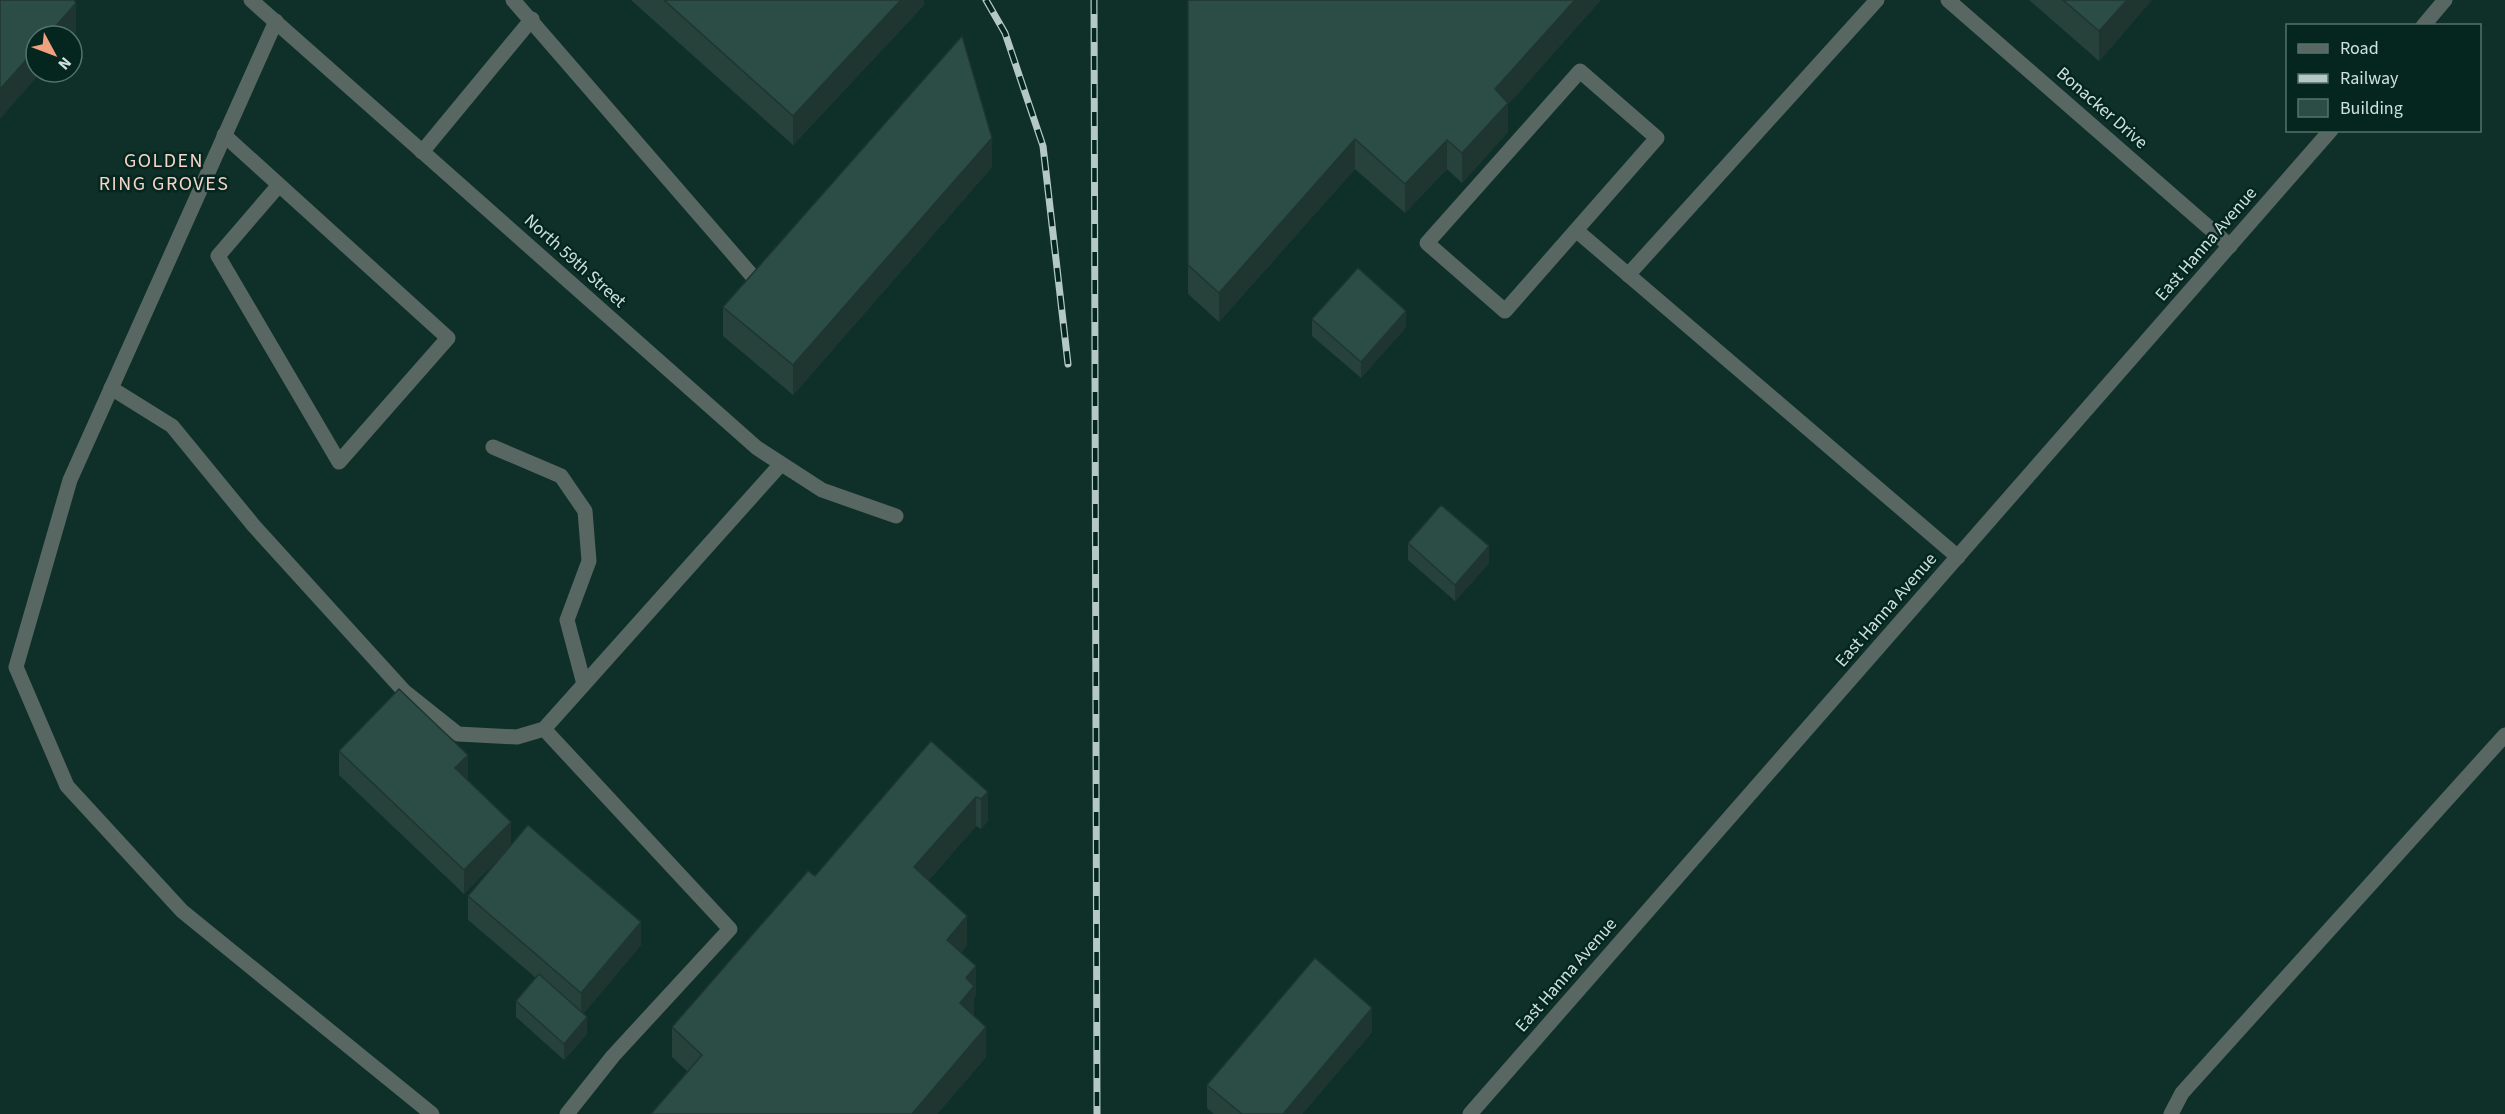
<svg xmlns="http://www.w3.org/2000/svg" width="2505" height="1114" font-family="'Source Sans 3',sans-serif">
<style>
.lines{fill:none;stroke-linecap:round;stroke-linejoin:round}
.service{stroke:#596763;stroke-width:15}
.minor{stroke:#596763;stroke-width:15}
.tertiary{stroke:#596763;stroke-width:15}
.rail-casing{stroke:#b5c9c4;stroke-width:7}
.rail{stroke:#04261f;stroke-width:4.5;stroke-dasharray:14;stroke-linecap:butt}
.wall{fill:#26423b}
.shaded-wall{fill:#1f3630}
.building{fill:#2c4d45;stroke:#1f3630;stroke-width:1.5}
.labels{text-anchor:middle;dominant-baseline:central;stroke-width:5;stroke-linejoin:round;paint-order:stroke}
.street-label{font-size:18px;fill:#cfe1dc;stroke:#04261f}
.neighbourhood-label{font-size:20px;letter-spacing:1.5px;fill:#f5d5c8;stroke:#04261f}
</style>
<rect width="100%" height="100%" fill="#0e3029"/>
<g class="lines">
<g class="service">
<path d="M513 0 761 286 765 281"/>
<path d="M276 21 70 480 16 667 67 786 182 911 432 1114"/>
<path d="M1580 71 1657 138 1505 311 1427 243Z"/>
<path d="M224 135 448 338 339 462 218 256 279 185"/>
<path d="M422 152 532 19"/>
<path d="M1577 231 1958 557"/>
<path d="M1628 275 1877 0"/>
<path d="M111 388 172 426 254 526 404 691 458 734 517 737 544 729"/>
<path d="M493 447 561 476 585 511 589 561 567 620 584 684"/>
<path d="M567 1114 613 1056 730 929 544 729 781 464"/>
<path d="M2171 1114 2182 1093 2505 735"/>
</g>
<g class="minor">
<path d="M251 0 757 448 822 490 896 516"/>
<path d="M1948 0 2230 246"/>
</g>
<g class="tertiary">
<path d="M2423 26 2445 0"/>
<path d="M1470 1114 2331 130"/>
</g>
<g class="rail-casing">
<g id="rail">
<path d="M986 0 1005 33 1043 146 1068 364"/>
<path d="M1094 0 1097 1114"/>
</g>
</g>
<use href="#rail" class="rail"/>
</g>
<g class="wall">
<path d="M631 0H924V5L793 145Z"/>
<path d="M1188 0 1508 105V132L1462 183 1447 169 1405 213 1355 169 1219 322 1188 294Z"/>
<path d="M2029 0H2152L2099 61Z"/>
<path d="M992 167 793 395 723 336V307Z"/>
<path d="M1312 319 1406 327 1361 378 1312 336Z"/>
<path d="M1408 543 1489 563 1455 601 1408 560Z"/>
<path d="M931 741 988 792V821L981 829 976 826 929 880 967 945 961 953 976 995 974 998V1016L986 1057 937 1114H651L688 1072 672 1057V1027L815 876Z"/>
<path d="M339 751 468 778 467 780 511 845 641 945 583 1014 587 1034 564 1060 516 1017V1001L536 978 468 920V896L509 848 464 894 339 775Z"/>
<path d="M1372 1032 1302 1114H1214L1207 1108V1085Z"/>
</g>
<g class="shaded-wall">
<path d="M901 0H924V5L793 145V116Z"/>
<path d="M1575 0H1601L1508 105V132L1462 183V153L1495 89Z"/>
<path d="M2127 0H2152L2099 61V31Z"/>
<path d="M76 3V32L72 37V36H47Z"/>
<path d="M36 49V72H41L0 119V89Z"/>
<path d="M992 138V167L793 395V365Z"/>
<path d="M1355 139V169L1219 322V293Z"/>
<path d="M1447 140V169L1405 213V184Z"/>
<path d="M1406 311V327L1361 378V362Z"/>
<path d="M1489 546V563L1455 601V585Z"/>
<path d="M468 755V778L455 792V768Z"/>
<path d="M988 792V821L981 829V799Z"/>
<path d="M976 797V826L914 897V867Z"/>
<path d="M511 822V845L464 894V870Z"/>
<path d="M967 916V945L947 970V940Z"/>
<path d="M641 922V945L581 1016V993Z"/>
<path d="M976 966V995L974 998V1016L960 1003 966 978Z"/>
<path d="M1372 1008V1032L1302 1114H1283Z"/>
<path d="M587 1017V1034L564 1060V1044Z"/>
<path d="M986 1027V1057L937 1114H912Z"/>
</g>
<g class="building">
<path d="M0 0H74L76 3 47 36H36V49L0 89Z"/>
<path d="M664 0H901L793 116Z"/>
<path d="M1188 0H1575L1495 89 1508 103 1462 153 1447 140 1405 184 1355 139 1219 293 1188 265Z"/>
<path d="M2063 0H2127L2099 31Z"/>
<path d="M962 36 992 138 793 365 723 307Z"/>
<path d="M1358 268 1406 311 1361 362 1312 319Z"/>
<path d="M1441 505 1489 546 1455 585 1408 543Z"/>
<path d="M399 689 468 755 455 768 511 822 464 870 339 751Z"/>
<path d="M931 741 988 792 981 799 976 797 914 867 967 916 947 940 976 966 966 978 974 986 960 1003 986 1027 912 1114H651L702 1055 672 1027 808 871 815 876Z"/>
<path d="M528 825 641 922 581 993 468 896Z"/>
<path d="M1315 958 1372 1008 1283 1114H1242L1207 1085Z"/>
<path d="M539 974 587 1017 564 1044 516 1001Z"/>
</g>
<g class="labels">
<g class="street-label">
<text transform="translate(2102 108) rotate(41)">Bonacker Drive</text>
<text transform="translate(2206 244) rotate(-49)">East Hanna Avenue</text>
<text transform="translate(575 261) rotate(42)">North 59th Street</text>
<text transform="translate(1886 610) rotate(-49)">East Hanna Avenue</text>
<text transform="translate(1566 975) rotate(-49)">East Hanna Avenue</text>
</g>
<g class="neighbourhood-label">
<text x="164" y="161">GOLDEN<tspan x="164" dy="23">RING GROVES</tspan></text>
</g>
</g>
<rect x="2286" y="24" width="195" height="108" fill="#04261f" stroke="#55716b" stroke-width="1.5"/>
<rect x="2298" y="44" width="30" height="9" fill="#596763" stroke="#55716b" stroke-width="1.5"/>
<text x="2340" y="54" font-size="18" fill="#cfe1dc">Road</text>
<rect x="2298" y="74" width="30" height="9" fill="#b5c9c4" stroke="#55716b" stroke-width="1.5"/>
<text x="2340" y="84" font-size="18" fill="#cfe1dc">Railway</text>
<rect x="2298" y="99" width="30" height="18" fill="#2c4d45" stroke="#55716b" stroke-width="1.5"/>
<text x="2340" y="114" font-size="18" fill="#cfe1dc">Building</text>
<g transform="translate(54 54) rotate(131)"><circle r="28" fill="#04261f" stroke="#55716b" stroke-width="1.5"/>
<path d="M0-4.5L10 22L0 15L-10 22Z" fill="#f2a17e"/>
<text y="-9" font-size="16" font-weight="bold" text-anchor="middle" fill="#cfe1dc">N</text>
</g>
</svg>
